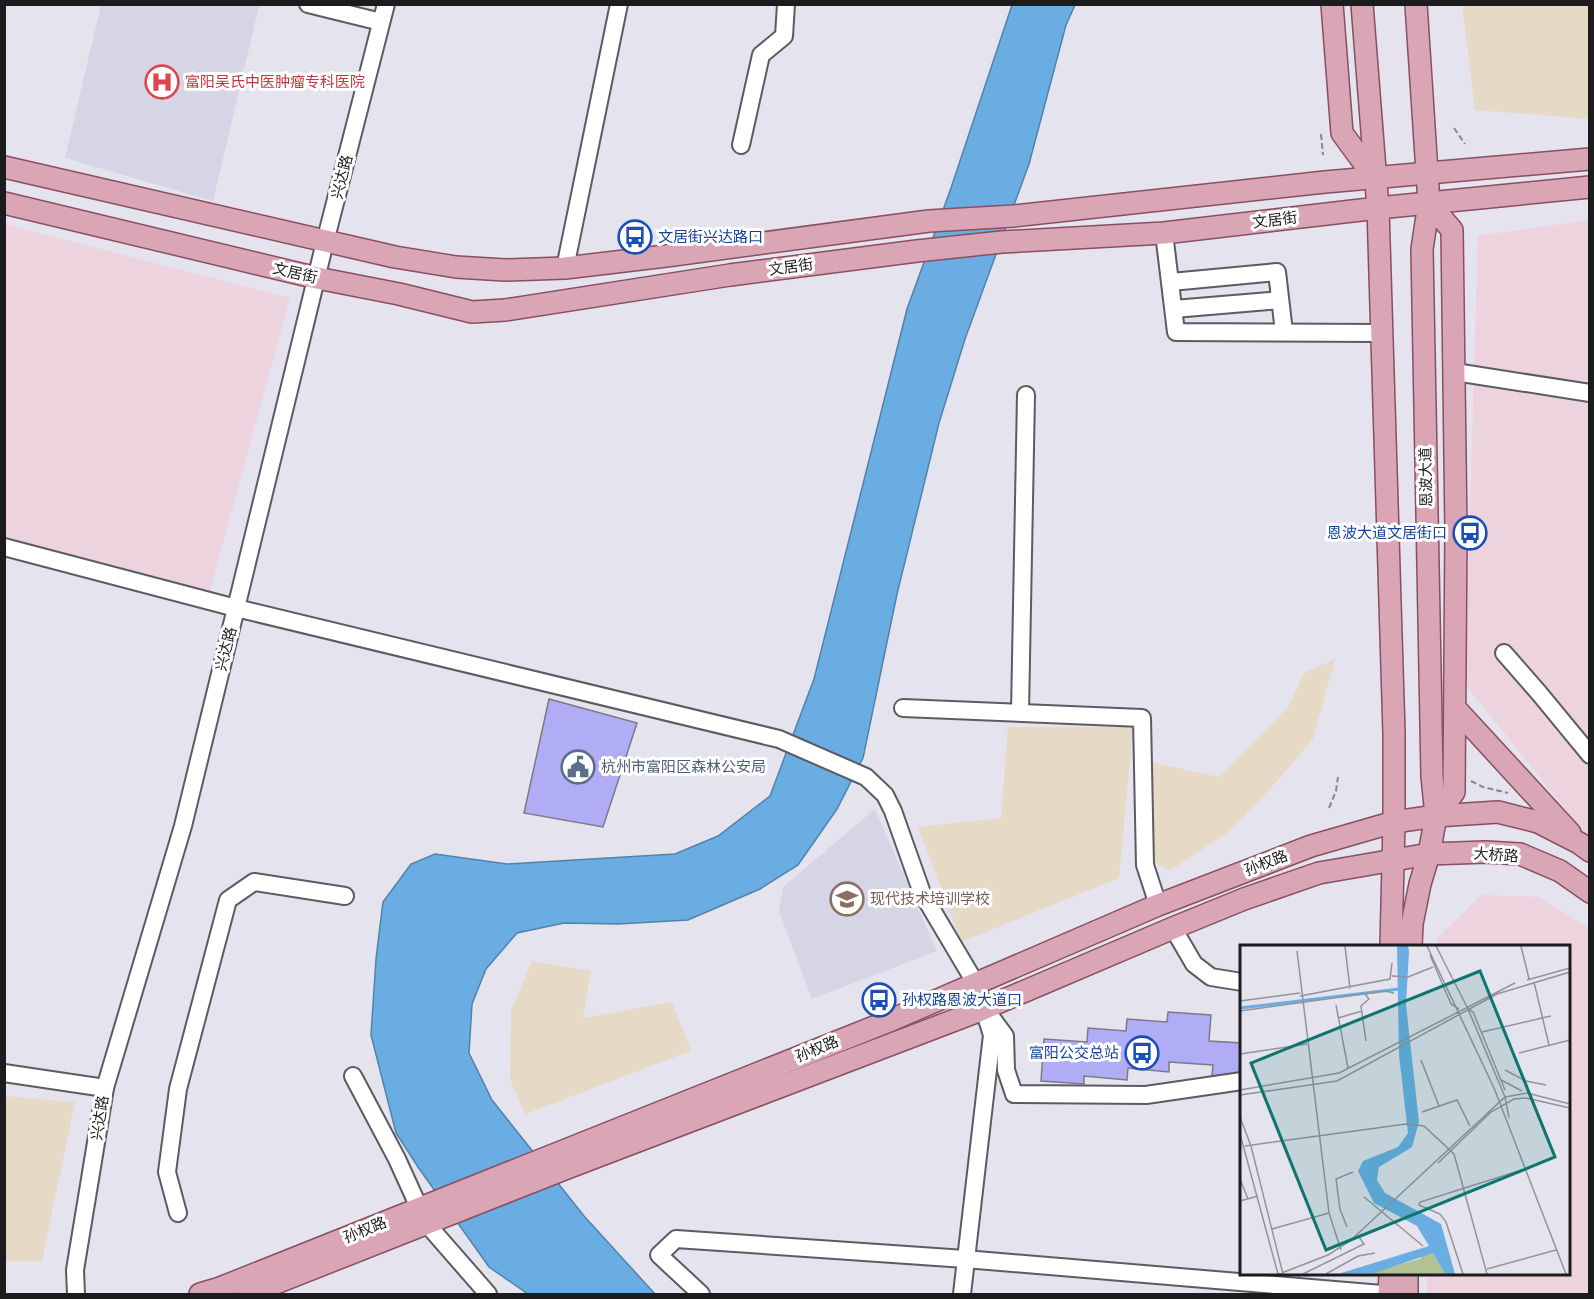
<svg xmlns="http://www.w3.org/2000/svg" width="1594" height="1299" font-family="'DM Sans','Noto Sans SC',sans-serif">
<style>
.commercial{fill:#e6d9c5}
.industrial{fill:#ecd3dd}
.built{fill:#d5d5e6}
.water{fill:#69ade3;stroke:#5282a8;stroke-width:1.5}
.building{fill:#b1acf6;stroke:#7a7a83;stroke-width:1.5}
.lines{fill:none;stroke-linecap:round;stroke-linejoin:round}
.minor-casing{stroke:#5b5b63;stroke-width:20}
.major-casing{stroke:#884f60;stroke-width:24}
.path{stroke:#88878f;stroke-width:2;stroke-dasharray:6 3;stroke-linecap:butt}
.minor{stroke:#fff;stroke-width:16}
.major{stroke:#daa6b5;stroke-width:21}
.labels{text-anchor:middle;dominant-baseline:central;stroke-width:6;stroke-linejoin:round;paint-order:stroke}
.health-label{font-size:15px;fill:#be3a42;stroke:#fff;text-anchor:start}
.street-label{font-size:15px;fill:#1c1c1f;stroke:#fff}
.transit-label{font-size:15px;fill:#164399;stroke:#fff;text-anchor:start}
.service-label{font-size:15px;fill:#4e5e75;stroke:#fff;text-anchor:start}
.education-label{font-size:15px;fill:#785e54;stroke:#fff;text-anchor:start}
.inset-river{fill:none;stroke:#69ade3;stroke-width:3}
.inset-road{fill:none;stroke:#94939b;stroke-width:1.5}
.view{fill:#0f766e;fill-opacity:0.15;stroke:#0f766e;stroke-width:3}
.inset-edge{fill:none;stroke:#1c1c1f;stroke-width:3}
</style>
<rect width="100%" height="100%" fill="#e4e3ee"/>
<g class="commercial">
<path d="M1462 5H1589V119L1475 110Z"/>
<path d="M1335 659 1313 739 1278 780 1231 830 1171 870 1154 863 1151 762 1219 777 1289 706 1304 673Z"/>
<path d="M1008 727H1133L1119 878 961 942 918 827 1001 818Z"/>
<path d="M532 961 591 971 583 1018 672 1002 691 1051 525 1114 510 1079 511 1011Z"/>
<path d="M4 1096 75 1102 42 1261H5Z"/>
</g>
<g class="industrial">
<path d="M1589 220V835L1583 831 1465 684 1478 236Z"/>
<path d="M4 224 290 298 208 597 5 544Z"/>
<path d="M1482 895 1538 897 1589 928V1294H1427V1274H1568V946H1437L1438 937Z"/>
</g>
<g class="built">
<path d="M254 5 259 6 213 201 65 158 101 5Z"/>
<path d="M875 809 937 951 812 999 779 911 783 887Z"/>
</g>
<path class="water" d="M1012 5H1075L1066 25 1029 164 965 339 939 423 897 594 863 758 837 809 798 865 760 889 688 920 618 924 564 923 517 933 486 969 472 1004 469 1053 492 1100 584 1216 655 1294H528L489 1267 418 1167 396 1133 371 1035 376 959 383 902 411 864 435 854 507 864 675 854 718 836 770 796 814 679 907 309 951 188Z"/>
<g class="building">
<path d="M549 699 637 723 603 827 524 813Z"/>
<path d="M1168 1012 1211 1015 1209 1041 1242 1043V1079L1212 1076 1213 1065 1169 1062V1072L1128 1068 1127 1080 1084 1076V1084L1041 1081 1044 1039 1087 1042 1088 1028 1126 1031 1127 1019 1167 1022Z"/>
</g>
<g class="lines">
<g class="minor-casing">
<g id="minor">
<path d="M308 4 381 22"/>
<path d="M741 145 761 55 784 36 786 4"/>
<path d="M1164 233 1176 332 1382 333"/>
<path d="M565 268 619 4"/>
<path d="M1171 282 1277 272 1284 332"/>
<path d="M1174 309 1280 300"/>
<path d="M1455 372 1590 393"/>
<path d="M4 547 236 608 779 739 866 777 885 795 893 811 922 893 976 984 992 1035 962 1294"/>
<path d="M1504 653 1539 693 1590 755"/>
<path d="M903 708 1142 718 1145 865 1158 905"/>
<path d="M1020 712 1026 395"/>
<path d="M1173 928 1194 964 1211 977 1242 982"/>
<path d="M991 1017 1005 1036 1006 1070 1014 1094 1146 1095 1242 1081"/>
<path d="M4 1073 105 1088"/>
<path d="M353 1076 397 1159 426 1223 488 1294"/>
<path d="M178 1213 167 1172 178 1089 228 900 254 882 345 896"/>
<path d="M76 1294 75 1270 105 1088 183 826 325 242 386 4"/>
<path d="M701 1294 659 1255 676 1239 965 1259 1382 1294"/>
</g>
</g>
<g class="major-casing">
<g id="major">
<path d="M1332 4 1342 133 1375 178"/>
<path d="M1362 4 1378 208 1394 733V822L1391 946"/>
<path d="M4 167 395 257 456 267 505 270 565 268 666 256 929 221 1014 216 1325 182 1590 159"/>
<path d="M4 203 317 278 399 294 472 312 505 310 730 275 917 251 1002 242 1164 233 1378 208 1590 187"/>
<path d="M1429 203 1452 230 1456 531 1454 792 1436 816"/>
<path d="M1455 708 1570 833"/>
<path d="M1411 946 1412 924 1420 884 1429 854 1436 816 1432 776 1422 249 1429 203 1416 4"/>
<path d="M200 1294 220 1288 889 1021 1158 905 1311 846 1394 822 1436 816 1498 812 1538 822 1579 843 1590 851"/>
<path d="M248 1294 567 1168 976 1012 1173 928 1244 899 1319 873 1429 854 1486 852 1520 854 1560 871 1590 892"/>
<path d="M1389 1294 1390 1274"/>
<path d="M1407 1294V1274"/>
</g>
</g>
<g class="path">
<path d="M1454 128 1465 144"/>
<path d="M1321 134 1323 155"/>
<path d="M1471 781 1483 787 1508 793"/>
<path d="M1329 808 1336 791 1338 777"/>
</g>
<use href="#minor" class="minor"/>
<use href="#major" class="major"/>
</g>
<defs>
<g id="hospital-ring" transform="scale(1.725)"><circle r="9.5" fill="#fff" stroke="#e0444e" stroke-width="1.5"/><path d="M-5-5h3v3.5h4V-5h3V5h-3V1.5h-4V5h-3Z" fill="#e0444e"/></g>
<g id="bus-ring" transform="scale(1.725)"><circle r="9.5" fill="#fff" stroke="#1a4fb4" stroke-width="1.5"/><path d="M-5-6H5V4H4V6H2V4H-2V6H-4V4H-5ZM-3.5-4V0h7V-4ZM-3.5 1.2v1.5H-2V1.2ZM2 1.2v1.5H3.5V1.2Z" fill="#1a4fb4"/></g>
<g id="civic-ring" transform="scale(1.725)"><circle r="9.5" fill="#fff" stroke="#5c6f8a" stroke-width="1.5"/><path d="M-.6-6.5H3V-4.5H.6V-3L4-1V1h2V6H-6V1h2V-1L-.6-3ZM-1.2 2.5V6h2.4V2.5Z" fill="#5c6f8a"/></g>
<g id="school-ring" transform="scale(1.725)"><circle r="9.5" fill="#fff" stroke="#8d6e63" stroke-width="1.5"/><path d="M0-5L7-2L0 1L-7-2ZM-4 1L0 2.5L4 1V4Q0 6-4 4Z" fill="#8d6e63"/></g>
</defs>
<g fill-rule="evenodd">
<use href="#hospital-ring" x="162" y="82"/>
<use href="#bus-ring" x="635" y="237"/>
<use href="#bus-ring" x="1470" y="533"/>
<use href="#civic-ring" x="578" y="767"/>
<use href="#school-ring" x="847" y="899"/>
<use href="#bus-ring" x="879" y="1000"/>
<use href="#bus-ring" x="1142" y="1053"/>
</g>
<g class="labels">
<g class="health-label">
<text x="185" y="82">富阳吴氏中医肿瘤专科医院</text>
</g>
<g class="street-label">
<text transform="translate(342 177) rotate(-76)">兴达路</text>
<text transform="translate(1275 220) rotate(-7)">文居街</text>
<text transform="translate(791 267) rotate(-8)">文居街</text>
<text transform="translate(295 273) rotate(13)">文居街</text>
<text transform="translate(1426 477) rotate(-91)">恩波大道</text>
<text transform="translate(226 649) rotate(-76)">兴达路</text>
<text transform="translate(1496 855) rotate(4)">大桥路</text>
<text transform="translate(1266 863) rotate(-21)">孙权路</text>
<text transform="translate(817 1049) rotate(-22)">孙权路</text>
<text transform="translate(100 1118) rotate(-81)">兴达路</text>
<text transform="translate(365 1230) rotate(-22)">孙权路</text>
</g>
<g class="transit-label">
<text x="658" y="237">文居街兴达路口</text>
<text x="1447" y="533" text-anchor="end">恩波大道文居街口</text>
<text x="902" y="1000">孙权路恩波大道口</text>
<text x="1119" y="1053" text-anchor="end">富阳公交总站</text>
</g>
<g class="service-label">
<text x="601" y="767">杭州市富阳区森林公安局</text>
</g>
<g class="education-label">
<text x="870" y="899">现代技术培训学校</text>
</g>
</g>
<g transform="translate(1240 945)">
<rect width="330" height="330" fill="#e4e3ee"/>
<path d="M193 308 205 329H126L180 314 183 309Z" fill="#b2c292"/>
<path d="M157 1H168L169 6 166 60 179 177 172 202 139 222 137 235 145 248 201 279 215 329H205L193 308 135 328 98 329 189 301 177 281 134 258 118 226 123 216 158 202 168 188 159 110Z" fill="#69ade3"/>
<path class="inset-river" d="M0 63 159 44"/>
<path class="inset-road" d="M105 1 110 44M187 1 254 143 326 329M196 1 228 64 265 152 269 173M281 1 289 34M57 6 89 268 101 305M190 10 211 59 219 64M152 31 168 32 193 22M287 35 330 23M294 37 309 100M125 49 129 54 121 61 126 96M60 51 150 34 152 18M0 56 60 48M96 60 108 123M228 64 233 67 265 145M0 66 145 46 154 48M98 73 122 66M242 87 311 71M279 108 330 95M0 109 67 99M181 115 199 161M265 125 286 136 306 140M261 135 282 146M0 145 99 128 275 38M0 150 97 136 257 49 330 27M182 167 217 155 230 181M0 172 11 201 43 329M0 189 38 329M5 201 166 179 184 181 214 209 247 329M198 218 251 167 274 154 286 153 330 163M0 234 8 254M124 252 183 301M0 256 18 251M107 282 100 264 96 234 113 227M32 284 89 268M247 324 316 305M39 329 88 310 110 296 265 152 287 148 330 159M63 329 124 299 119 292M86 329 118 311 135 308M223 329 206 277 200 269 179 260 180 257 285 224"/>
<path class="view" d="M240 26 315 212 86 305 11 118Z"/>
<rect width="330" height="330" class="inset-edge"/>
</g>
<rect width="1594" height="1299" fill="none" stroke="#1c1c1f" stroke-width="12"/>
</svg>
